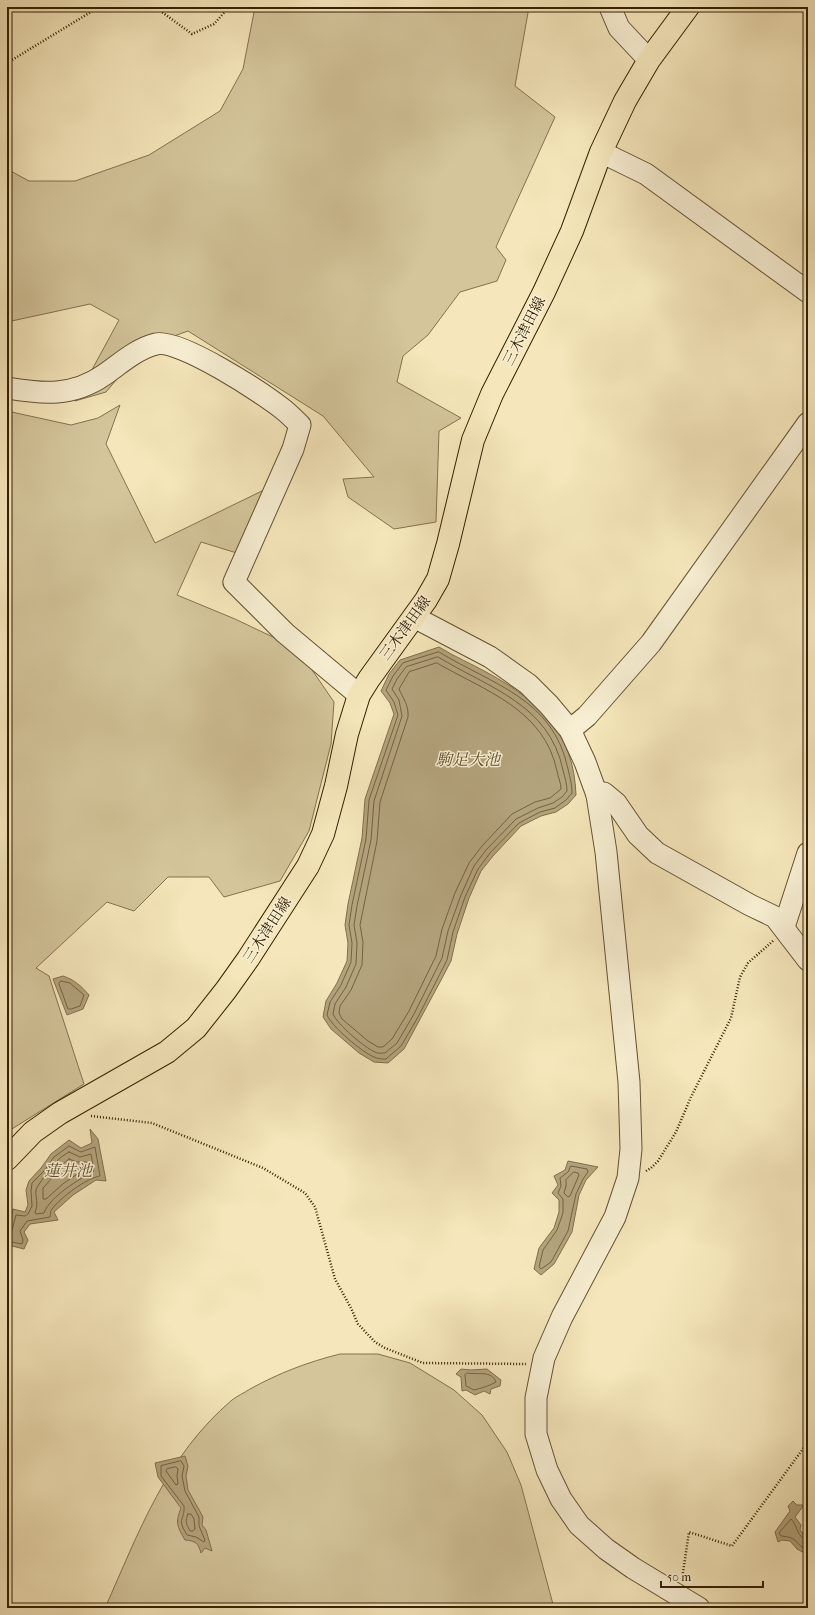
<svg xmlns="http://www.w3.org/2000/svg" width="815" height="1615" font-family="'IM FELL French Canon','Noto Serif JP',serif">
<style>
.green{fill:#d4c59b;stroke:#84724e}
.water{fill:#b3a37c;stroke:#806f4b}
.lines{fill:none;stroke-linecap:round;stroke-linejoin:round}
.shore{stroke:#74623e;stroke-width:1}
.minor-casing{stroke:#645230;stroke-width:23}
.major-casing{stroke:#342001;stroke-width:24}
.path{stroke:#342001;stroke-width:2.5;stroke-dasharray:1 2;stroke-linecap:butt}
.minor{stroke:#f8efd3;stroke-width:21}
.major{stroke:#f5e7bb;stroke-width:22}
.labels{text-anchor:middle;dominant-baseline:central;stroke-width:3;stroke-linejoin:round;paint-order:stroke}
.street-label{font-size:15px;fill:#342001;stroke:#f8efd3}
.water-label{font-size:16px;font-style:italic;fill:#604e2c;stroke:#f8efd3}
</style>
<rect width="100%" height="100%" fill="#f5e7bb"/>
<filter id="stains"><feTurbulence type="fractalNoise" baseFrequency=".005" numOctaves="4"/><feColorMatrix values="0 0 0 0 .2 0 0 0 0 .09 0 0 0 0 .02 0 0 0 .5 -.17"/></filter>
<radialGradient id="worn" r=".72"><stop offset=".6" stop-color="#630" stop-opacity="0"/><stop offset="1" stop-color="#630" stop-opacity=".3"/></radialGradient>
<g class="green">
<path d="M255 7H529L515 86 555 117 496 247 506 260 497 281 460 292 428 335 403 356 397 382 461 418 439 431 436 522 394 529 348 497 343 479 374 477 323 416 188 331 144 347 106 392 75 401 119 320 90 304 7 322V169L29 181H75L149 155 220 111 243 69Z"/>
<path d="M120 405 106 444 155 543 266 489 240 554 201 542 177 595 235 619 275 638 310 667 334 702 331 744 309 831 280 881 224 897 209 877H168L134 911 107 902 36 968 49 976 84 1084 7 1132V411L71 425 98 418Z"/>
<path d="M340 1354H378L410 1363 454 1390 482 1415 507 1452 521 1485 554 1608H105C139 1532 166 1456 232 1400 237 1396 244 1393 250 1389 279 1373 308 1362 340 1354Z"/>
</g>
<g class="water">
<path d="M439 647C455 657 472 664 488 673 539 701 574 733 576 795L568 804 556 812 541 816 521 826 493 856 481 871 469 898 457 934 451 961 440 982 404 1049 388 1063 374 1062 359 1053 331 1029 323 1017 326 1001 337 983 347 961 348 943 345 925 348 904 362 838 365 799 394 714 390 703 381 691 389 674 400 660Z"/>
<path d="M63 976C75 980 81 986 89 995L83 1009 67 1015 53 979Z"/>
<path d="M90 1129 98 1139 106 1181 96 1180 73 1195 54 1212 58 1220 30 1224 24 1232 28 1240 24 1249 8 1245 7 1230 9 1228 13 1209 25 1212 28 1205 26 1190 29 1181 41 1168 51 1154 69 1140 81 1148 92 1143Z"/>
<path d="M568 1161 598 1167 586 1180 579 1195 572 1232 554 1264 541 1275 534 1269 539 1248 554 1228 559 1212V1200L552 1193 558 1185 554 1176 565 1170Z"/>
<path d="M461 1369 471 1370 487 1369 501 1380 500 1386 491 1389 490 1394 484 1391 475 1395 466 1390 462 1391 461 1377 456 1374Z"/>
<path d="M185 1456 188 1466 186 1476 188 1490 203 1517 202 1525 206 1530 212 1551 205 1548 201 1553C198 1543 196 1541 185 1540 177 1526 175 1523 181 1508L158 1477 155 1463Z"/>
<path d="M793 1501 797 1505H804L795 1517 801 1525 800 1530C808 1538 808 1544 808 1555L797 1549 790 1541 782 1540 778 1542 775 1532 790 1511 788 1506Z"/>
</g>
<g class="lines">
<g class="shore">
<path d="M439 652C493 685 553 698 568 769 570 778 572 784 572 793L566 800 555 808 540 812 519 823 490 853 478 869 465 897 453 932 447 960 418 1017 401 1046 386 1059C382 1059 378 1059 374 1057 362 1052 332 1027 327 1015L330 1002 341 985 351 962 352 943 349 925 352 905 366 839 369 800 398 715 394 702 386 690 393 676 403 663Z"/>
<path d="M438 657C489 688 549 704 563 770 565 778 567 784 567 791L562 797 553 803 538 808 516 819 486 850 474 866 461 895 448 931 442 958 414 1014 397 1043 385 1053C382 1053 378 1054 375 1052 365 1048 337 1024 333 1014L335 1004 346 987 356 964 357 943 354 925 357 906 371 840 374 801 402 716 399 700 392 689 397 679 406 667Z"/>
<path d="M437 663C485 691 544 709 557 771 558 777 561 783 561 789L550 798 535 802 512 814 482 846 469 863 455 893 442 929 436 956 409 1011 392 1039 383 1047H378L368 1041 342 1019 339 1013 340 1006 351 990 362 965 363 942 360 925 377 841 380 802 408 717C409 706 403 698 399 689L409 672Z"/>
<path d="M61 981 70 983 84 995 80 1006 71 1009H68L59 984Z"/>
<path d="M69 1152 80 1157 91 1154 94 1171C80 1179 50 1196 44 1213L36 1214 35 1212C39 1204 35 1197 36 1190 36 1187 55 1162 59 1159 62 1156 66 1154 69 1152Z"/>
<path d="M69 1159 77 1162H86L88 1167 64 1183 46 1199H43V1188C52 1179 59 1166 69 1159Z"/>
<path d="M571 1166 587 1169 588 1172 583 1179 576 1194 568 1231 551 1262 541 1269 539 1267 543 1250 557 1230 563 1213V1199L558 1193 561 1186 560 1178 568 1172Z"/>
<path d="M574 1172 578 1173 579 1175 570 1196 568 1197 564 1193 566 1186V1180Z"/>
<path d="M7 1232 12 1230 16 1215 25 1216 28 1214 32 1206 31 1191 32 1183 44 1171 54 1157 69 1146 81 1152 95 1147 100 1176C87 1178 61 1197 52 1209 50 1211 51 1214 50 1217L27 1221 20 1231 23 1240 22 1244 7 1241"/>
<path d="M467 1373C478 1375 491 1370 496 1382 489 1386 482 1388 474 1390L466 1386 465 1375Z"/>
<path d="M181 1461 184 1466 182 1476 185 1491 199 1517V1526L205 1540 204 1542 196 1537 187 1535C176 1517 185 1521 184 1506L161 1476V1466Z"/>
<path d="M176 1467 178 1469 177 1476 178 1484 176 1485 166 1471 167 1469Z"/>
<path d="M188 1514H191L194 1519 195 1529 193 1531H190C186 1524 185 1521 188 1514Z"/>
<path d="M808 1540C797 1539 798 1526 791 1519L779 1533 781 1536C798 1537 795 1544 808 1551"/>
</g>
<g class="minor-casing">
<g id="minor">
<path d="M610 7 619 28 649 60"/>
<path d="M601 152 646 174 808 292"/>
<path d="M7 388C43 394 72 397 104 375 120 364 136 349 156 344 179 338 264 394 284 410 290 415 295 420 300 425L293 449 234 582 285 633 359 695"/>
<path d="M414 617 490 657 528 684 549 705 570 730 585 762 597 795 606 852 629 1082 631 1149 628 1178 615 1217 562 1317 544 1358 536 1398V1434L547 1470 561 1499 579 1525 606 1549 633 1568 699 1608"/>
<path d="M570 730 587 716 651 643 808 423"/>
<path d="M597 795 604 793 616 803 638 835 657 853 750 905 775 917 808 960"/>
<path d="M784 927 808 853"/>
</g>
</g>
<g class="major-casing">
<path id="major" d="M7 1159 33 1132 60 1113 167 1052 196 1028 226 990 248 959 308 866 323 834 336 786 347 734 359 695 369 679 426 600 438 579 448 544 473 440 492 394 544 292 572 231 601 152 625 101 649 60 688 7"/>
</g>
<g class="path">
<path d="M155 7 192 34 214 24 229 7"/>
<path d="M7 63 99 7"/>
<path d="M91 1116 152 1123 263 1168 305 1193 315 1207 335 1279 351 1308 358 1324 375 1342 385 1348 423 1363 526 1364"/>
<path d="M646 1171 651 1168 658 1161 676 1132 691 1097 731 1018 740 977 748 963 774 940"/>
<path d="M682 1579 689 1532 732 1546 808 1442"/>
</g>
<use href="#minor" class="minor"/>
<use href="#major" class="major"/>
</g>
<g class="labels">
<g class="street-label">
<text transform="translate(524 331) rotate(-63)">三木津田線</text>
<text transform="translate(405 628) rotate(-54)">三木津田線</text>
<text transform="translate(267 930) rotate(-57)">三木津田線</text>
</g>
<g class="water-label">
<text x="468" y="759">駒足大池</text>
<text x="68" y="1170">蓮井池</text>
</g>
</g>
<rect width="815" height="1615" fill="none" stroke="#f5e7bb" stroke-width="24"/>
<rect x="8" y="8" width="799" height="1599" fill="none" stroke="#342001" stroke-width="2"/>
<rect x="12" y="12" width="791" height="1591" fill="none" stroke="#342001"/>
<path d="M661 1581v6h102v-6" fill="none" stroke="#342001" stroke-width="2"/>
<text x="667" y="1581" font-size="12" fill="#342001" stroke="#f8efd3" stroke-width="3" paint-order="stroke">50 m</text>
<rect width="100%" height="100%" filter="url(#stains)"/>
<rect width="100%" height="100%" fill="url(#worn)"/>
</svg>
